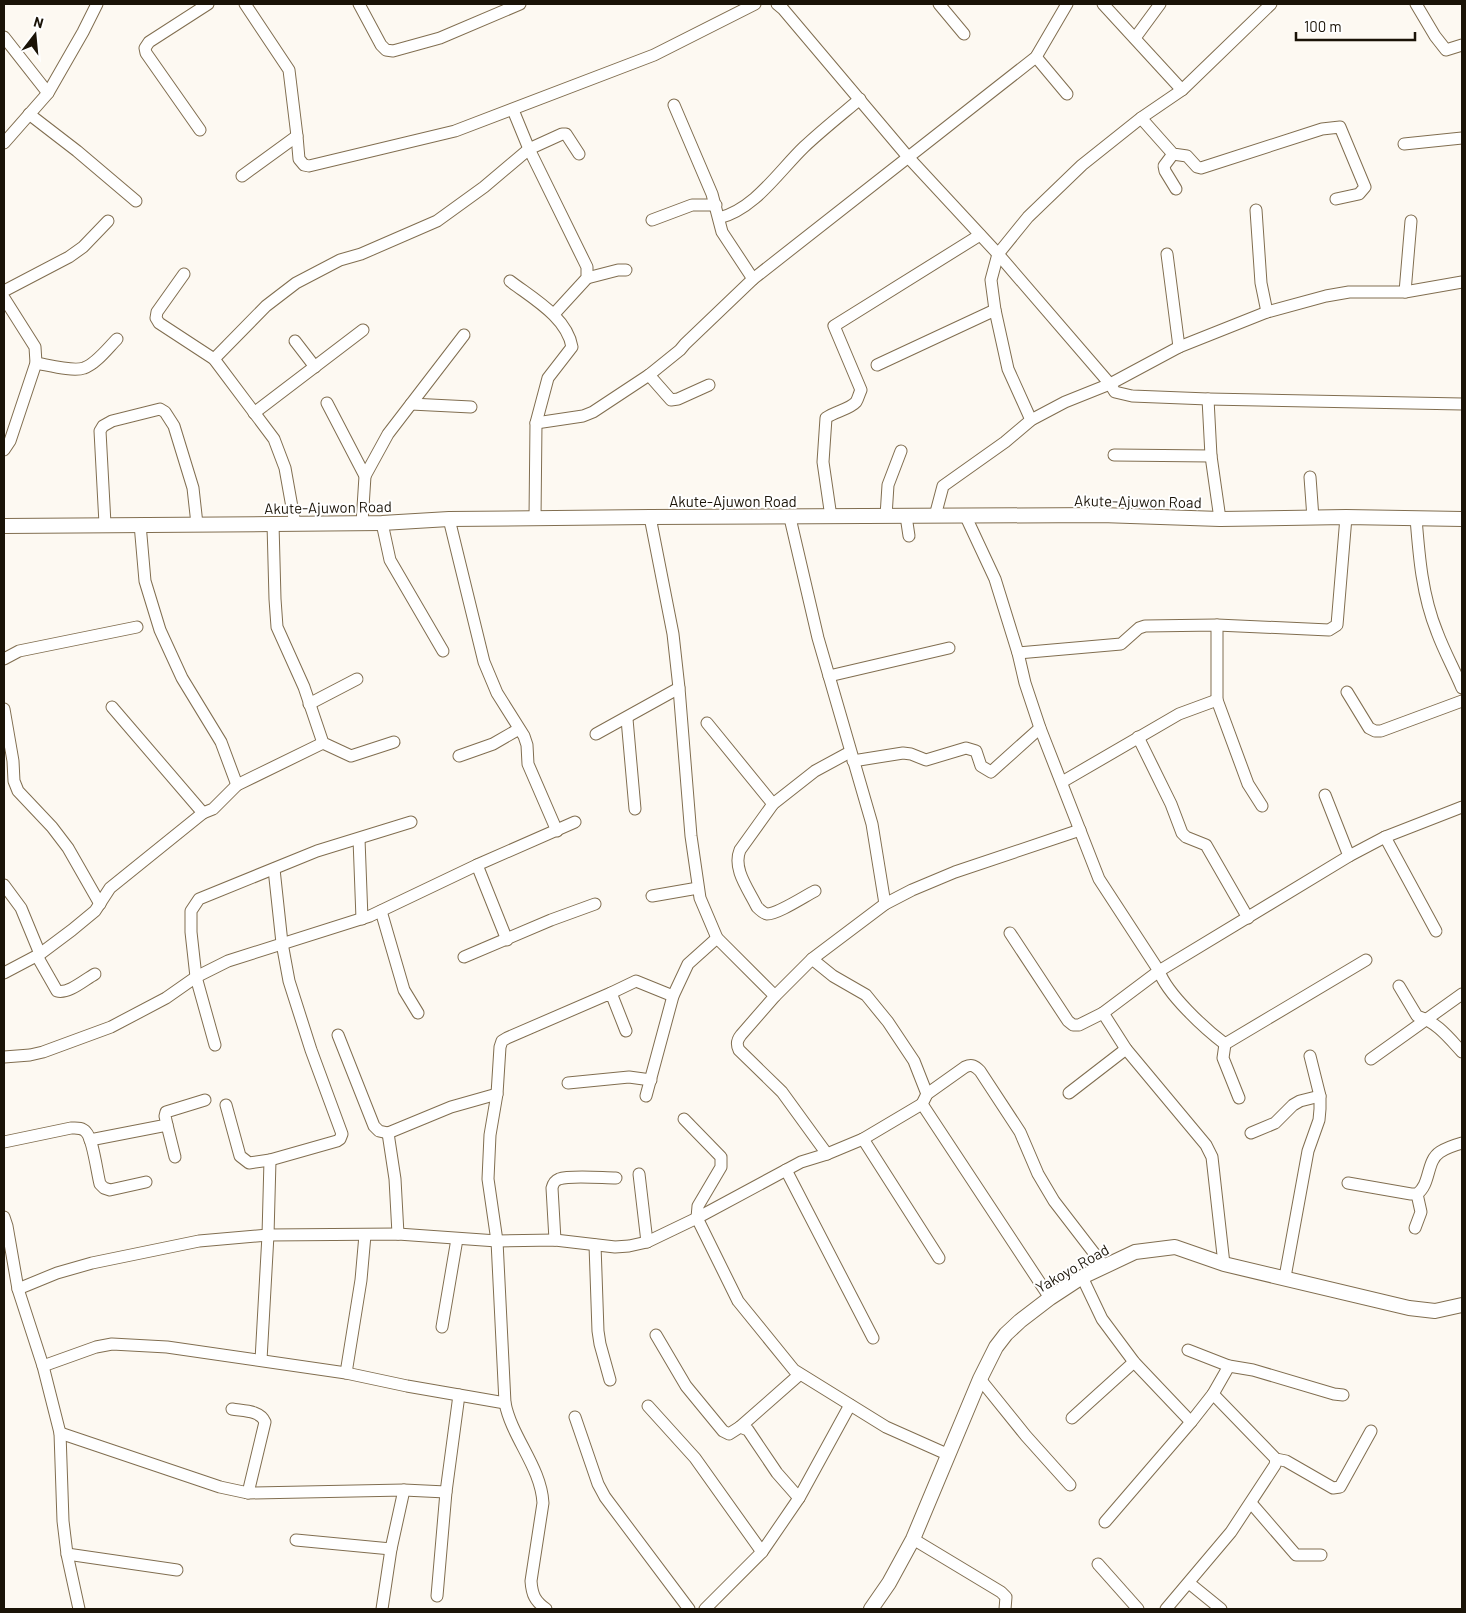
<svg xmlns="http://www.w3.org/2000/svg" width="1466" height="1613" font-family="Barlow,sans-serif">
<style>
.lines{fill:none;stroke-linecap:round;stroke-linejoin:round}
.minor-casing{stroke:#816e50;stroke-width:13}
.major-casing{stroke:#816e50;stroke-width:16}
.minor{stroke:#fff;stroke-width:11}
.major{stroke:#fff;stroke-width:14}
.labels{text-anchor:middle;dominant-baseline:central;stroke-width:4;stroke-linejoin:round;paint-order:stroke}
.street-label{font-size:15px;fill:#1a1307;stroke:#fff}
</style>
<rect width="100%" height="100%" fill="#fdf9f2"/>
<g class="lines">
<g class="minor-casing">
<g id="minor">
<path d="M245 4 289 70 297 136 299 159 304 165 309 166 455 131 654 55 755 4"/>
<path d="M359 4 381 45 386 50 393 51 440 38 520 4"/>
<path d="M777 4 783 9 908 157 998 254 1110 384 1115 392 1132 396 1208 399 1462 404"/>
<path d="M939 4 964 34"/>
<path d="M1103 4 1182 90"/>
<path d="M1416 4 1435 36 1446 50 1462 45"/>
<path d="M4 37 48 93"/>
<path d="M1135 38 1160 4"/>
<path d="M1036 57 1067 94"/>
<path d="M674 105 712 194 722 232 753 279"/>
<path d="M513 110 529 149 587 267V278L554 314"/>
<path d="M29 114 77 151 136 201"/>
<path d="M1141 118 1173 154 1187 156 1197 167 1201 168 1322 129 1340 127 1365 187 1359 194 1336 199"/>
<path d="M200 130 146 53 145 48 149 42 208 4"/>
<path d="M4 143 48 93 83 32 97 4"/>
<path d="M1404 144 1462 138"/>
<path d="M1173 154 1164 166 1165 171 1176 189"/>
<path d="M242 176 297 136"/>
<path d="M1256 210 1261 283 1267 312"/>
<path d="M719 218C755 209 779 171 804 147 822 130 841 115 860 99"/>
<path d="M652 220 692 205H716"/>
<path d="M1167 254 1179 347"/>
<path d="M184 274 157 312 156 318 159 323 214 359 274 439 285 468 295 524"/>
<path d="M587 278 618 270H626"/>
<path d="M510 281C532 298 567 317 572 347L548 378 536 423 535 519"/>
<path d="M4 291 69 257 83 247 108 221"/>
<path d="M1405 292 1411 221"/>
<path d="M4 298 35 347 36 363 10 441 4 450"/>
<path d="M295 341 315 367"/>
<path d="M214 359 266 306 296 283 340 260 361 254 437 221 484 187 529 149 562 134H566L579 154"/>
<path d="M36 363C48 365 73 372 84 368 96 364 108 348 117 339"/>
<path d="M877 365 995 310"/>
<path d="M649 375 671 400 678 399 709 385"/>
<path d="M1208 399 1211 456 1220 519"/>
<path d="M327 403 365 476 362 523"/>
<path d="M411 404 471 407"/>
<path d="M254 413 363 330"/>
<path d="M1031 420 1008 369 995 310 991 280 998 254 1028 217 1082 165 1141 118 1182 90 1271 4"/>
<path d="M536 423 583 416 593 412 649 375 680 350 685 344 753 279 1036 57 1067 4"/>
<path d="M1114 455 1211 456"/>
<path d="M365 476 388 434 464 335"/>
<path d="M1310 477 1313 518"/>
<path d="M886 516 888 485 901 451"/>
<path d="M906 516 909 536"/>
<path d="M935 516 943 486 1005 442 1031 420 1065 402 1110 384 1179 347 1267 312 1326 296 1349 292H1405L1462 282"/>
<path d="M650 517 673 634 679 688 691 836 700 898 717 938 775 996"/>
<path d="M831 517 823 462 826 418C834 412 850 409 856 402 858 399 859 394 861 390L834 326 980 235"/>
<path d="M966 517 995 579 1018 653 1025 683 1040 728 1099 879 1159 971C1167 994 1205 1029 1225 1044L1223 1058 1239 1098"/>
<path d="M790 518 818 638 872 824 885 904"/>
<path d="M1416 518C1419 556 1422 595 1437 632 1444 651 1454 669 1462 688"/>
<path d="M449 519 484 662 497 693 524 736 527 745 528 764 557 831"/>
<path d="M382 523 390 560 443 651"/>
<path d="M105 524 100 431 103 426 112 421 160 409 165 412 174 426 193 488 197 524"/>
<path d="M140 524 145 581 160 630 182 678 221 742 237 785"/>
<path d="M273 524 275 599 277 627 304 687 323 743 351 756 394 742"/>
<path d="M1217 625V700L1248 784 1262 806"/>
<path d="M1018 653 1121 644 1139 628 1145 626 1217 625 1329 630 1337 625 1346 517"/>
<path d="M4 659 19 651 137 627"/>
<path d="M829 676 949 648"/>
<path d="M1347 692 1369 728 1375 731H1381L1462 701"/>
<path d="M309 704 357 679"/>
<path d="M112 707 203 813"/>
<path d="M4 709 13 761 14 781 18 791 52 827 68 848 100 904"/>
<path d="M627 719 635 809"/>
<path d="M707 723 773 804"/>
<path d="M596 734 679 688"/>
<path d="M1138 737 1171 804 1182 833 1186 837 1206 845 1248 918"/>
<path d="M459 756 493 744 519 729"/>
<path d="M853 761 903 753 911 754 926 760 966 748 976 751 981 766 991 772 1040 728"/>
<path d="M1062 782 1179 714 1217 700"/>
<path d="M1325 795 1349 856"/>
<path d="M1385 837 1436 931"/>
<path d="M359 839 362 919"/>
<path d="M477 865 507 940"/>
<path d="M4 885 21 908 40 954"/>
<path d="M815 891C805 896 778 914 767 914 763 913 760 910 757 907 749 890 732 869 740 850L773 804 815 771 850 752"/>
<path d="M652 896 698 888"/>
<path d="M381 911 404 990 418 1013"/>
<path d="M1010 933 1068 1021 1073 1025H1079L1103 1013 1159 971 1349 856 1385 837 1462 807"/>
<path d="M37 956 57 991C69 994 84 980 95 974"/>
<path d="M464 957 551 920 595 904"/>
<path d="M812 959 833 976 866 995 888 1022 914 1061 927 1094"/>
<path d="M4 973 40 954 72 930 95 911 110 888 203 813 213 809 237 785 323 743"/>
<path d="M1399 986 1417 1016C1437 1022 1449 1038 1462 1052"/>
<path d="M611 993 636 981 673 996"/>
<path d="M1103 1013 1126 1049 1206 1145 1212 1157 1224 1264"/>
<path d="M338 1035 374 1126 379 1131 388 1133 451 1107 497 1094"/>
<path d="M1225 1044 1366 960"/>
<path d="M215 1045 196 977 191 932V911L199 899 317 851 411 822"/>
<path d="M4 1057 30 1055 43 1052 111 1027 166 998 196 977 228 961 370 916 477 865 575 822"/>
<path d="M1371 1059 1462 994"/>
<path d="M568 1083 629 1077 651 1080"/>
<path d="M1069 1093 1126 1049"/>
<path d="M646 1096 673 996 688 964 717 938"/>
<path d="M226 1105 240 1156 249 1163 270 1160 337 1141 340 1139 342 1134 311 1050 289 981 282 943 274 869"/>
<path d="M684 1119 721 1157V1167L698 1206 697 1218 738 1301 794 1370 886 1427 949 1455"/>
<path d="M167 1125 175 1157"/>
<path d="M388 1133 395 1179 398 1234"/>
<path d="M1251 1133 1275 1123 1293 1105 1300 1101 1320 1096"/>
<path d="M863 1139 939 1258"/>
<path d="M90 1140 167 1125 165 1116 166 1112 205 1100"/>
<path d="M4 1142 71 1128C76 1128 82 1127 86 1132 93 1139 97 1173 100 1184L104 1188 110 1190 146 1182"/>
<path d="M827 1154 782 1092 739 1050C736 1044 737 1040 741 1035L775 996 812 959 885 904 912 890 955 872 1080 830"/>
<path d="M786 1170 873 1338"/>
<path d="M639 1174 647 1242"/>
<path d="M1348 1183 1411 1194H1417C1431 1184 1426 1161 1440 1152 1446 1148 1455 1145 1462 1143"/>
<path d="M4 1217 7 1226 18 1289 43 1366 60 1433 63 1521 67 1554 79 1609"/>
<path d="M1415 1228 1421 1212 1417 1194"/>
<path d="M555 1240 552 1188C553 1184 554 1181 559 1179 570 1175 603 1178 616 1178"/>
<path d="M595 1245 598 1331 600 1344 610 1380"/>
<path d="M1082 1277 1102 1319 1134 1362 1191 1422"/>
<path d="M1285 1277 1308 1151 1319 1120 1320 1109V1096L1310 1056"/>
<path d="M18 1289 57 1273 92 1263 199 1241 268 1235 398 1234 497 1241 555 1240 615 1247 629 1246 647 1242 697 1218 801 1162 827 1154 863 1139 922 1104"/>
<path d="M1050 1298 922 1104 927 1094 965 1067C972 1064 975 1066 980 1071L1020 1132 1038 1174 1054 1201 1104 1266"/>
<path d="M442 1327 457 1239"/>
<path d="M656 1335 686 1386 723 1431 729 1434 740 1427 748 1430 777 1473 799 1498"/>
<path d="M1188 1350 1229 1366 1253 1370 1334 1394 1343 1395"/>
<path d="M261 1360 268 1235 270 1160"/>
<path d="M43 1366 96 1347 112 1344 167 1347 346 1373 407 1386 505 1403"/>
<path d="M346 1373 361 1280 365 1235"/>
<path d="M980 1379 1026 1436 1070 1485"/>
<path d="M1213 1394 1276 1459 1286 1461 1333 1488 1340 1487 1371 1431"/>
<path d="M648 1406 695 1458 762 1552"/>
<path d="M232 1409C243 1411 260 1410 265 1422L248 1493"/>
<path d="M575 1417 598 1484 605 1497 689 1609"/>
<path d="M1072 1418 1134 1362"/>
<path d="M740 1427 799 1375"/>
<path d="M60 1433 220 1487 248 1493 404 1490 446 1492"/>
<path d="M1251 1503 1296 1555H1321"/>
<path d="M1105 1522 1191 1422 1213 1394 1229 1366"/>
<path d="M913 1539 1001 1592 1006 1597 1005 1609"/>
<path d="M296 1540 391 1549"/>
<path d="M67 1554 177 1570"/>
<path d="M1098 1564 1138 1609"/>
<path d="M1189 1583 1221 1609"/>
<path d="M437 1596 446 1492 459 1395"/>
<path d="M382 1609 391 1549 404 1490"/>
<path d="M546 1609C535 1601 532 1595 531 1581L543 1503C541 1467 512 1438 505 1403L497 1241 488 1179 490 1135 497 1094 500 1047 502 1041 507 1038 611 993 626 1031"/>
<path d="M705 1609 762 1552 799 1498 850 1405"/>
<path d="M1166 1609 1231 1532 1275 1465 1276 1459"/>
</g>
</g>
<g class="major-casing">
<g id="major">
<path d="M4 526 273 524 382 523 449 519 650 517 1101 515 1220 519 1346 517 1462 519"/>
<path d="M871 1609 889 1583 913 1539 980 1379 996 1347 1006 1334 1020 1321 1050 1298 1082 1277 1135 1252 1175 1247 1224 1264 1409 1308 1435 1311 1462 1305"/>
</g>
</g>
<use href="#minor" class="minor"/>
<use href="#major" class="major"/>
</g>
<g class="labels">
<g class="street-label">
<text x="733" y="501">Akute-Ajuwon Road</text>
<text transform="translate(1138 501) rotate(1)">Akute-Ajuwon Road</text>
<text transform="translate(328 507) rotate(-1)">Akute-Ajuwon Road</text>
<text transform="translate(1072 1268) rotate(-30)">Yakoyo Road</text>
</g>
</g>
<rect width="1466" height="1613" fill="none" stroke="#1a1307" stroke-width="10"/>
<g transform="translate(35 35) rotate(16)" stroke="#ffffff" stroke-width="4" paint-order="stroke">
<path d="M0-4L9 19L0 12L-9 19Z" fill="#1a1307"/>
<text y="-8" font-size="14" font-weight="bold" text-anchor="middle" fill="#1a1307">N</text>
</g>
<path d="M1296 32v8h119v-8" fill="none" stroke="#1a1307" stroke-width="2.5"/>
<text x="1304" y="32" font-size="15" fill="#1a1307" stroke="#ffffff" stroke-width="4" paint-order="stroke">100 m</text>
</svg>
